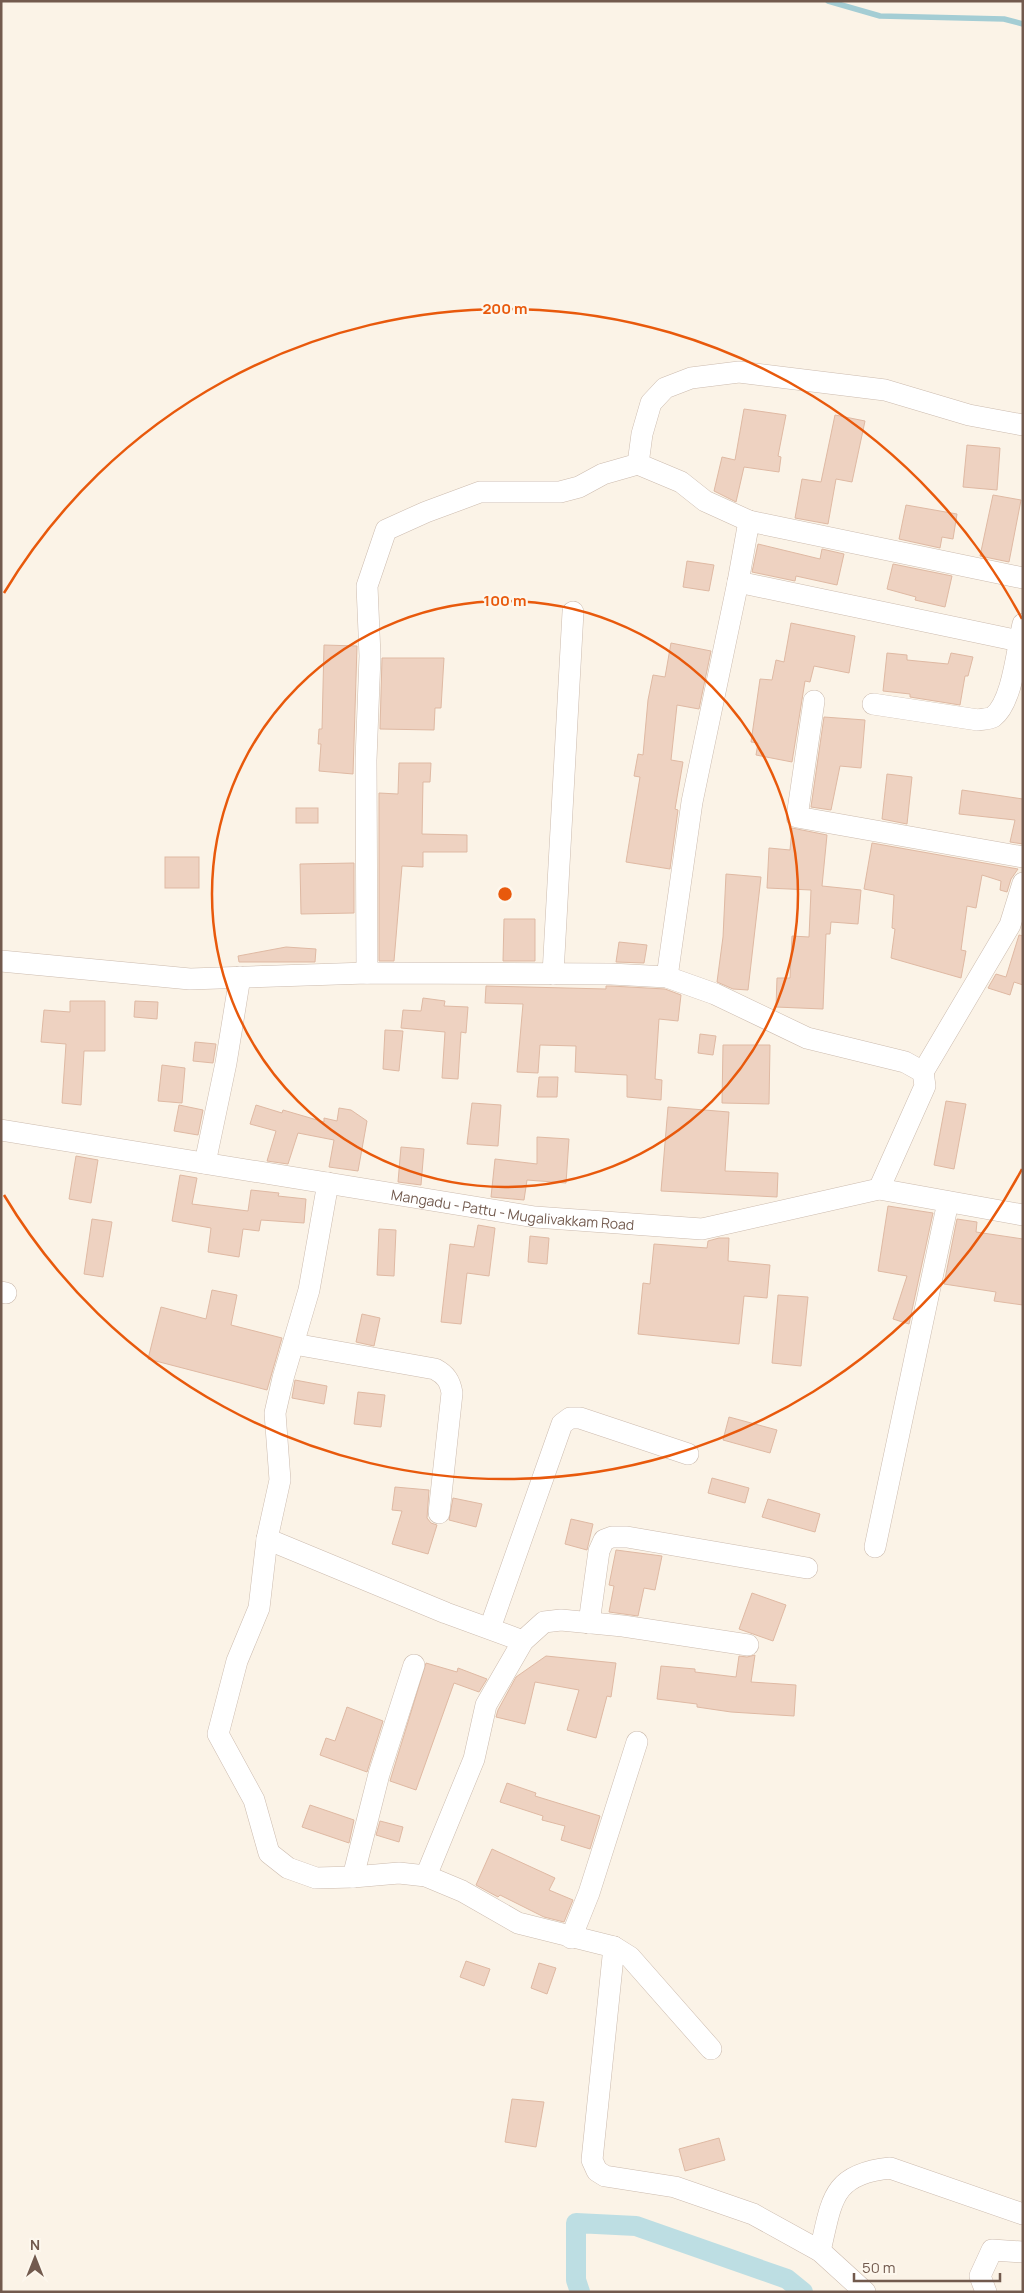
<svg xmlns="http://www.w3.org/2000/svg" width="1024" height="2293" font-family="Manrope,sans-serif">
<style>
.lines{fill:none;stroke-linecap:round;stroke-linejoin:round}
.stream{stroke:#a4cdd4;stroke-width:5.5}
.canal{stroke:#bddee3;stroke-width:20}
.building{fill:#eed2c1;stroke:#dfb9a3}
.minor-casing{stroke:#ccbbae;stroke-width:22}
.minor{stroke:#fff;stroke-width:21}
.ring{fill:none;stroke:#e8590c;stroke-width:2.5}
.labels{text-anchor:middle;dominant-baseline:central;stroke-width:4.5;stroke-linejoin:round;paint-order:stroke}
.street-label{font-size:14px;fill:#725a4e;stroke:#fdf7ed}
.centre{fill:#e8590c;stroke:#fdf7ed;stroke-width:2.5}
.ring-label{font-size:15px;text-anchor:middle;font-weight:bold;fill:#e8590c;stroke:#fdf7ed;stroke-width:4.5;stroke-linejoin:round;paint-order:stroke}
</style>
<rect width="100%" height="100%" fill="#fbf3e7"/>
<g class="lines">
<path class="stream" d="M828 1 880 16 1004 19 1023 24"/>
<path class="canal" d="M580 2292 576 2280V2223L636 2226 787 2279 803 2292"/>
</g>
<g class="building">
<path d="M744 409 786 415 778 456 781 457 779 472 744 467 736 502 714 491 722 457 735 460Z"/>
<path d="M835 415 865 421 852 482 836 479 828 524 795 518 802 479 821 482Z"/>
<path d="M967 445 1000 448 997 490 963 487Z"/>
<path d="M993 495 1021 500 1009 562 980 556Z"/>
<path d="M906 505 957 514 953 539 942 537 940 548 899 539Z"/>
<path d="M758 544 820 559 822 549 844 554 837 585 796 576 795 581 752 572Z"/>
<path d="M687 561 714 565 709 591 683 587Z"/>
<path d="M893 564 952 576 945 607 915 600 916 597 887 589Z"/>
<path d="M791 623 855 636 849 673 814 666 810 682 805 681 792 762 756 755 758 743 751 742 760 679 772 680 776 660 784 662Z"/>
<path d="M671 643 711 651 699 709 677 705 671 760 683 762 675 809 678 810 670 869 626 862 640 777 634 776 638 754 643 755 648 700 653 675 665 677Z"/>
<path d="M324 645 357 646 353 774 319 771 321 744H318L319 729H322Z"/>
<path d="M887 653 907 655V660L948 664 951 653 973 657 968 676H965L960 705 910 697V694L883 691Z"/>
<path d="M382 658H444L441 708H435L434 730 380 729Z"/>
<path d="M824 717 865 720 861 768 840 766 831 810 811 807Z"/>
<path d="M399 763H431L430 782H423L422 834 467 835V852H423V867L402 866 394 961H379V793L398 794Z"/>
<path d="M887 774 912 777 907 824 882 819Z"/>
<path d="M962 790 1023 799V844L1010 842 1015 820 959 814Z"/>
<rect x="296" y="808" width="22" height="15"/>
<path d="M792 828 827 835 822 886 861 890 858 924 831 922 830 934H826L823 1009 776 1007 777 978H790L792 936 809 937 811 890 767 888 769 848 790 850Z"/>
<path d="M872 843 1018 869 1011 879 1007 892 1000 890 1001 881 982 875 976 908 967 906 961 950 966 951 961 978 891 958 895 929 892 928 894 895 864 889Z"/>
<rect x="165" y="857" width="34" height="31"/>
<path d="M354 863V913L301 914 300 864Z"/>
<path d="M726 874 761 877 748 990 733 989 717 982 723 937Z"/>
<path d="M504 919H535V961H503Z"/>
<path d="M1019 935 1023 936V985L1014 982 1010 995 988 988 996 974 1006 977Z"/>
<path d="M619 942 647 945 644 963 616 962Z"/>
<path d="M286 947 316 949 315 962H239L238 956Z"/>
<path d="M486 986 606 989V986H611L665 989 681 995 678 1021 659 1019 655 1079 662 1080 661 1100 627 1097V1075L575 1072 576 1046 540 1045 538 1073 517 1072 523 1004 485 1003Z"/>
<path d="M423 998 445 1001 444 1006 468 1007 466 1033 461 1032 458 1079 442 1078 445 1032 401 1028 403 1010 421 1011Z"/>
<path d="M70 1001H105V1051H84L81 1105 62 1103 66 1044 41 1042 44 1010 70 1012Z"/>
<path d="M135 1001 158 1002 157 1019 134 1017Z"/>
<path d="M385 1030 403 1031 399 1071 383 1069Z"/>
<path d="M700 1034 716 1036 713 1055 698 1053Z"/>
<path d="M195 1042 216 1044 213 1063 193 1061Z"/>
<path d="M723 1045H770L769 1104 722 1103Z"/>
<path d="M162 1065 185 1068 182 1103 158 1101Z"/>
<path d="M539 1077H558L557 1097H537Z"/>
<path d="M946 1101 966 1104 954 1169 934 1165Z"/>
<path d="M472 1103 501 1105 498 1146 467 1144Z"/>
<path d="M179 1105 203 1110 198 1135 174 1131Z"/>
<path d="M256 1105 282 1113 283 1110 324 1122V1118L337 1121 339 1108 351 1110 367 1121 358 1171 329 1167 334 1140 298 1133 288 1164 267 1161 276 1131 250 1124Z"/>
<path d="M668 1107 729 1112 725 1171 778 1173 777 1197 661 1191Z"/>
<path d="M537 1137 569 1139 566 1183 527 1180 524 1200 491 1197 495 1159 537 1164Z"/>
<path d="M401 1147 424 1149 421 1185 398 1182Z"/>
<path d="M76 1156 98 1160 91 1203 69 1199Z"/>
<path d="M180 1175 197 1178 192 1204 248 1211 251 1190 279 1193 278 1196 306 1199 304 1223 261 1220 259 1231 243 1229 239 1257 208 1252 211 1228 172 1221Z"/>
<path d="M888 1206 933 1213 909 1324 893 1319 907 1276 878 1271Z"/>
<path d="M92 1219 112 1222 103 1277 84 1274Z"/>
<path d="M957 1219 977 1222 976 1232 1023 1239V1305L994 1301 996 1292 944 1284Z"/>
<path d="M478 1225 495 1228 489 1276 467 1273 461 1324 441 1322 450 1244 474 1247Z"/>
<path d="M379 1229 396 1230 394 1276 377 1275Z"/>
<path d="M530 1236 549 1238 547 1264 528 1262Z"/>
<path d="M719 1238H729L728 1261 770 1265 767 1298 744 1296 739 1344 638 1334 643 1283 650 1284 654 1244 707 1248 708 1241Z"/>
<path d="M212 1290 237 1295 231 1325 282 1338 267 1390 148 1359 161 1307 206 1319Z"/>
<path d="M778 1295 808 1297 801 1366 772 1363Z"/>
<path d="M362 1314 380 1318 374 1346 356 1342Z"/>
<path d="M295 1380 327 1386 324 1404 292 1398Z"/>
<path d="M358 1392 385 1395 381 1427 354 1424Z"/>
<path d="M729 1417 777 1430 770 1453 723 1440Z"/>
<path d="M712 1478 749 1488 745 1503 708 1493Z"/>
<path d="M395 1487 429 1490 427 1518 431 1523 437 1525 428 1554 392 1544 402 1511 392 1510Z"/>
<path d="M453 1498 482 1504 476 1527 449 1520Z"/>
<path d="M768 1499 820 1514 815 1532 762 1517Z"/>
<path d="M571 1519 593 1524 587 1550 565 1544Z"/>
<path d="M616 1550 662 1556 655 1590 644 1588 638 1616 609 1612 614 1586 609 1585Z"/>
<path d="M752 1593 786 1605 773 1641 739 1629Z"/>
<path d="M755 1655 751 1682 796 1685 794 1716 731 1712 697 1707V1704L657 1699 661 1666 695 1669V1672L736 1677 739 1656 747 1657Z"/>
<path d="M546 1656 616 1663 611 1697 607 1696 596 1738 567 1730 579 1690 535 1682 525 1724 496 1717 498 1710 516 1677Z"/>
<path d="M426 1663 457 1672 458 1668 487 1679 479 1692 454 1683 416 1790 390 1781Z"/>
<path d="M347 1707 383 1721 367 1772 320 1755 326 1738 335 1741Z"/>
<path d="M507 1783 536 1793 535 1796 600 1816 590 1849 561 1840 565 1826 542 1820 543 1816 500 1802Z"/>
<path d="M310 1805 354 1820 349 1843 302 1827Z"/>
<path d="M380 1821 403 1827 399 1842 376 1835Z"/>
<path d="M492 1849 555 1878 549 1890 573 1900 564 1922 544 1917 500 1895 498 1897 476 1885Z"/>
<path d="M466 1961 490 1969 484 1986 460 1977Z"/>
<path d="M539 1963 556 1968 547 1994 531 1988Z"/>
<path d="M512 2099 544 2102 536 2147 505 2142Z"/>
<path d="M719 2138 725 2160 685 2171 679 2149Z"/>
</g>
<g class="lines">
<g class="minor-casing">
<g id="minor">
<path d="M749 521 705 501 681 482 638 464 642 434 651 403 665 388 691 378 739 372 885 390 969 415 1023 425"/>
<path d="M738 582 1019 641"/>
<path d="M814 701 797 817 1023 857"/>
<path d="M873 704 978 720C983 719 989 719 993 717 1013 702 1017 648 1023 624"/>
<path d="M1 961 190 979 367 973 611 974 667 977 715 994 807 1038 905 1062 923 1072 925 1086 879 1189"/>
<path d="M367 973 366 760 370 656 367 586 386 530 426 512 480 492H560L579 487 603 474 638 464"/>
<path d="M553 974 573 612"/>
<path d="M667 977 692 802 738 582 749 521 1023 578"/>
<path d="M923 1072 1010 925 1023 883"/>
<path id="s1" d="M1 1130 535 1217 702 1229 879 1189 1023 1215"/>
<path d="M205 1163 226 1063 240 977"/>
<path d="M328 1183 309 1290 283 1378 275 1413 280 1480 267 1539 259 1608 237 1661 218 1734 254 1800 269 1853 288 1868 316 1878 353 1877 399 1873 426 1876 462 1891 518 1923 614 1947 630 1957 711 2049"/>
<path d="M1 1292 6 1293"/>
<path d="M294 1344 435 1369C446 1375 450 1381 452 1393L439 1513"/>
<path d="M267 1539 446 1613 523 1641"/>
<path d="M875 1547 948 1202"/>
<path d="M589 1623 599 1551 604 1540 612 1537H627L807 1568"/>
<path d="M490 1628 562 1424 570 1418H580L688 1454"/>
<path d="M426 1876 474 1759 486 1705 523 1641 544 1622 561 1620 623 1626 748 1645"/>
<path d="M353 1877 379 1774 414 1665"/>
<path d="M571 1938 589 1893 637 1742"/>
<path d="M614 1947 592 2160 597 2171 605 2176 675 2187 753 2214 820 2251 865 2292"/>
<path d="M820 2251C832 2201 831 2174 890 2168L1023 2214"/>
<path d="M986 2292 980 2276 992 2250 1023 2252"/>
</g>
</g>
<use href="#minor" class="minor"/>
</g>
<g class="ring">
<circle cx="505" cy="894" r="293"/>
<path d="M1022 1169A585 585 0 0 1 4 1195M4 593A585 585 0 0 1 1022 619"/>
</g>
<g class="labels">
<g class="street-label">
<text stroke="none"><textPath href="#s1" startOffset="518">Mangadu - Pattu - Mugalivakkam Road</textPath></text>
</g>
</g>
<circle cx="505" cy="894" r="8" class="centre"/>
<g class="ring-label">
<text x="505" y="314">200 m</text>
<text x="505" y="606">100 m</text>
</g>
<rect width="1024" height="2293" fill="none" stroke="#725a4e" stroke-width="5"/>
<g transform="translate(35 2258)" stroke="#fdf7ed" stroke-width="4" paint-order="stroke">
<path d="M0-4L9 19L0 12L-9 19Z" fill="#725a4e"/>
<text y="-8" font-size="14" font-weight="bold" text-anchor="middle" fill="#725a4e">N</text>
</g>
<path d="M854 2273v8h146v-8" fill="none" stroke="#725a4e" stroke-width="2.5"/>
<text x="862" y="2273" font-size="15" fill="#725a4e" stroke="#fdf7ed" stroke-width="4" paint-order="stroke">50 m</text>
</svg>
